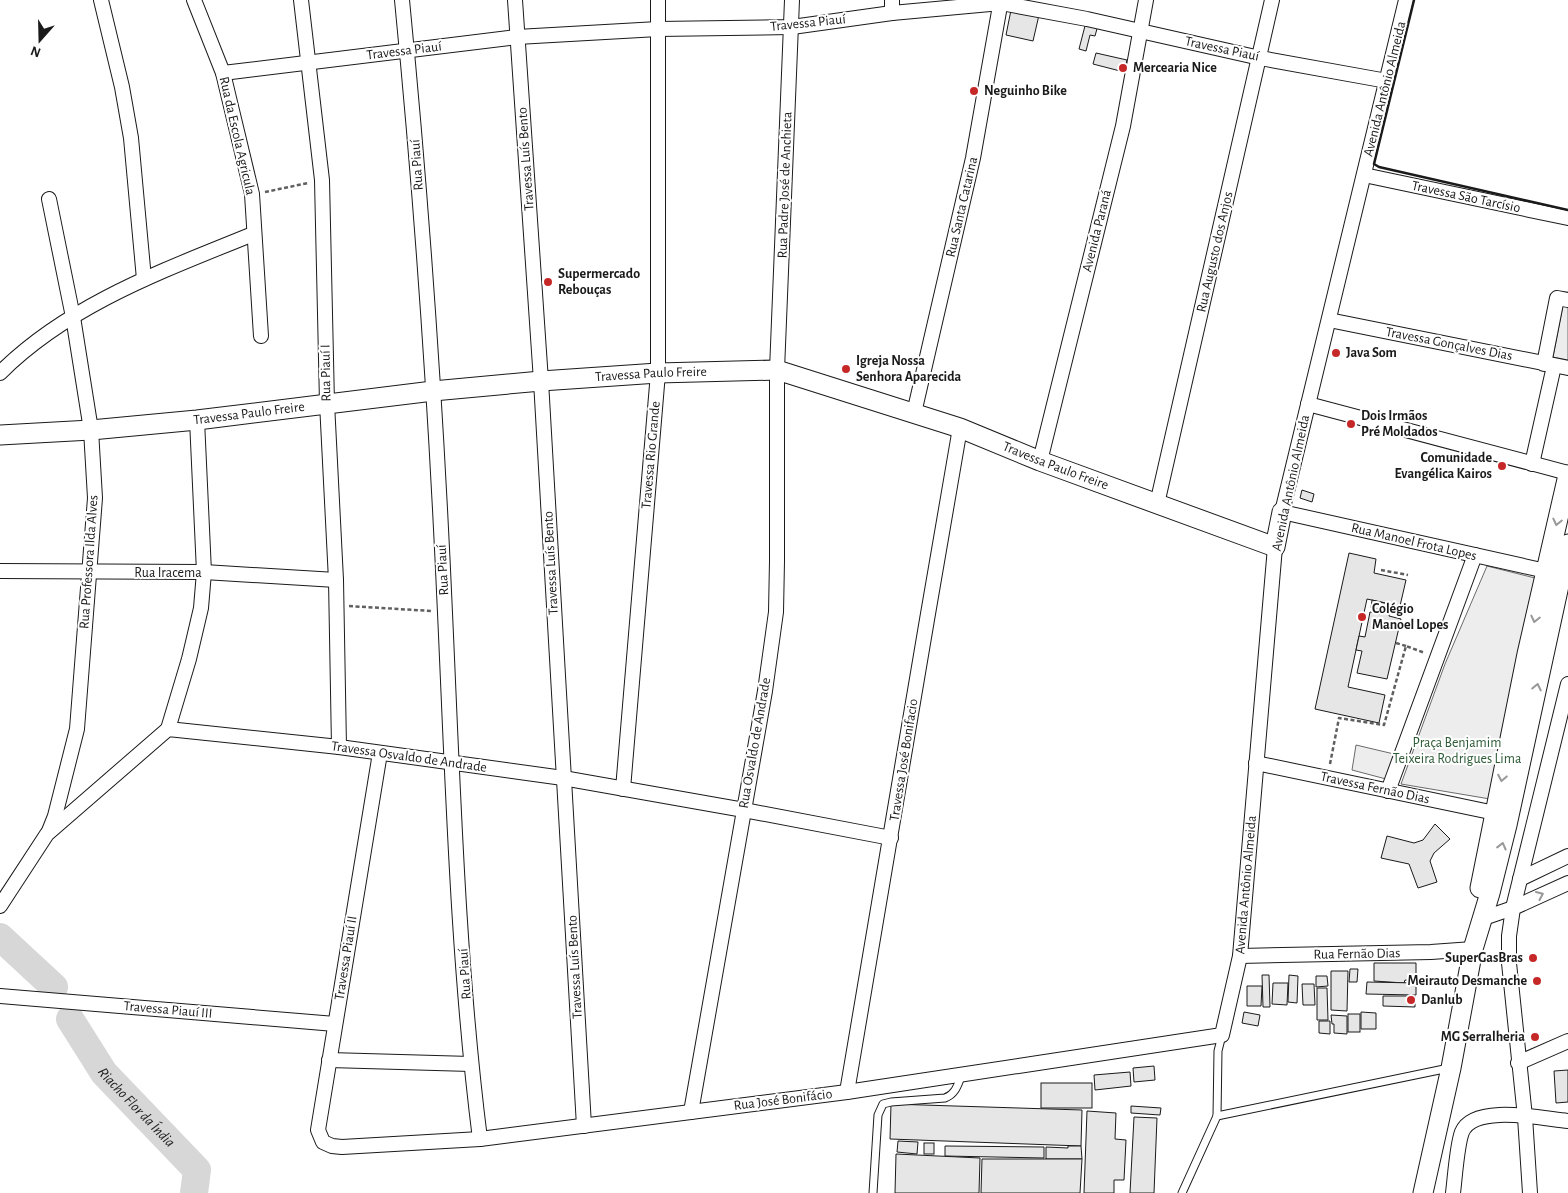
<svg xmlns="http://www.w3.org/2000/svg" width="1568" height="1193" font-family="'Alegreya Sans',sans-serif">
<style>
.built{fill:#ededed;stroke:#6a6a6a}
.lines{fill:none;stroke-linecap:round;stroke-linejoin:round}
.river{stroke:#d7d7d7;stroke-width:28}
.building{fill:#e6e6e6;stroke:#1a1a1a}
.lane-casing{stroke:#1a1a1a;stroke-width:9}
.street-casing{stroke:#1a1a1a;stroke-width:16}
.secondary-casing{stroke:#1a1a1a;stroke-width:21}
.path{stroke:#5f5f5f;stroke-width:2.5;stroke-dasharray:4 2.5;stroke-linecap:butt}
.lane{stroke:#fff;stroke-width:7}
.street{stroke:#fff;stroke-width:14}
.secondary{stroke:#fff;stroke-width:19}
.wall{stroke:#1a1a1a;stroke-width:2.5}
.oneway{stroke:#989898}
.poi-dot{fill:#c62828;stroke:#fff;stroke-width:2}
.labels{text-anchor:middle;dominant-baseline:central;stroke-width:4;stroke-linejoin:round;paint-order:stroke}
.street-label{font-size:14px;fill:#1a1a1a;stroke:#fff}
.poi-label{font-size:14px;font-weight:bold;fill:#1a1a1a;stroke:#fff;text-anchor:start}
.park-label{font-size:14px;fill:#2b5a34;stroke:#fff}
.water-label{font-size:15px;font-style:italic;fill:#1a1a1a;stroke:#fff}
</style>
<rect width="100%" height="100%" fill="#fff"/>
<g class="built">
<path d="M1563 305 1568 306V360L1553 357Z"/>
<path d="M1487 566 1535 578 1490 799 1401 784 1445 664Z"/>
<path d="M1356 745 1394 754 1386 779 1352 770Z"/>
</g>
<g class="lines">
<g class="river">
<path d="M0 937 54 987"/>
<path id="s1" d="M70 1019 104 1073 197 1170 194 1193"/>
</g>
</g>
<g class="building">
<path d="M1011 10 1039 15 1033 41 1006 35Z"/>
<path d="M1086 22 1098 25 1095 36 1090 35 1086 51 1079 49Z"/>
<path d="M1096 53 1127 60 1124 72 1093 64Z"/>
<path d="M1302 490 1314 494 1312 502 1300 498Z"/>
<path d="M1349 553 1376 559 1374 573 1406 580 1400 606 1367 599 1348 687 1385 695 1379 723 1315 709Z"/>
<path d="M1372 600 1392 605 1389 616 1401 619 1387 679 1357 673 1362 651 1356 650 1359 636 1365 637 1370 612 1380 614 1381 610 1371 608Z"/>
<path d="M1435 824 1450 839 1434 853 1430 861 1437 882 1418 888 1409 864 1381 858 1387 836 1414 843 1423 840Z"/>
<path d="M1374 963H1416V981L1405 980 1404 983 1374 981Z"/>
<path d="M1350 969H1358L1357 982H1349Z"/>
<path d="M1331 971H1348L1347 1011 1331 1010Z"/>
<path d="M1262 975H1269L1270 1007H1263Z"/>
<path d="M1289 975 1298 976 1297 1003 1288 1002Z"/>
<path d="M1316 976H1327L1328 986 1316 987Z"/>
<path d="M1367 982 1416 983V995L1366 994Z"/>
<path d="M1273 983H1288L1287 1005 1272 1004Z"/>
<path d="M1302 984H1314L1315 1005H1303Z"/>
<path d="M1247 986H1262L1261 1006H1247Z"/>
<path d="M1317 988H1327L1328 1020H1317Z"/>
<path d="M1383 996H1415V1007L1383 1006Z"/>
<path d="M1244 1012 1260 1015 1258 1026 1242 1023Z"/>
<path d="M1361 1012 1376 1013V1029H1361Z"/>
<rect x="1348" y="1014" width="12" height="18"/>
<path d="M1331 1015 1347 1016V1034L1334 1033V1024H1332Z"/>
<path d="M1319 1021H1330V1034L1319 1033Z"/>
<path d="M1154 1066 1155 1080 1134 1082 1133 1068Z"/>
<path d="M1568 1070V1102L1556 1103 1554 1071Z"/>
<path d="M1130 1072 1131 1086 1095 1090 1094 1075Z"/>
<rect x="1041" y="1083" width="51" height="25"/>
<path d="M891 1104 1082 1110 1081 1146 890 1139Z"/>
<path d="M1131 1106 1161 1108 1160 1115 1131 1113Z"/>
<path d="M1087 1111 1116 1113 1115 1139 1126 1140 1124 1180H1114V1193H1084Z"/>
<path d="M1134 1117 1157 1118 1154 1193H1130Z"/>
<path d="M898 1141 918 1142 917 1154 897 1152Z"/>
<rect x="924" y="1143" width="10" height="11"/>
<path d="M945 1146 1044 1147V1158L945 1156Z"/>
<path d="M1068 1146H1081L1082 1159H1046V1147L1068 1148Z"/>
<path d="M896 1154 980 1158 979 1193H895Z"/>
<path d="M982 1159H1082L1080 1193H981Z"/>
</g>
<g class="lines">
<g class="lane-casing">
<g id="lane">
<path d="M1217 1116 1449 1068"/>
<path d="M873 1193 878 1115 883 1104 891 1102 945 1098C956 1094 958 1084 962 1074"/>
<path d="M1182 1193 1217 1116 1218 1051 1222 1035"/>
</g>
</g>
<g class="street-casing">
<g id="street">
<path d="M101 0 122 87 131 138 144 279"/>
<path d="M194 0 223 73 252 194 261 336"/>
<path d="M301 0 322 180 327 403 336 580 339 747"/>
<path d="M402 0C422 204 436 408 445 613 453 788 458 965 480 1139"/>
<path d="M515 0 541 381 584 1126"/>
<path d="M1406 0 1282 512 1546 571"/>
<path d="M892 13V0"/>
<path d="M223 73 517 37 658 29 792 27 892 13 1001 3 1087 19 1260 58 1387 81"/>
<path d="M1364 175 1568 218"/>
<path d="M1329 320 1568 368"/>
<path d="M1544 364 1557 298 1568 300"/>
<path d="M0 373C69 304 165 270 253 234"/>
<path d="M1308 404 1568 473"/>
<path d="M914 413 973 158 1001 0"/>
<path d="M1040 461 1123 126 1146 0"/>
<path d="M1532 464 1554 366"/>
<path d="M1157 504 1272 0"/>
<path d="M0 571 204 572 336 580"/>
<path d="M168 729 189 659 201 608 204 572 197 420"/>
<path id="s2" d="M380 753 318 1130 323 1142 332 1146 342 1147 480 1139 847 1092 1222 1035 1240 956 1275 547"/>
<path d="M1256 763 1495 813"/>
<path d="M623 789 658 373V0"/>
<path d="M1388 791 1475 555"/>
<path d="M49 831 55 816 77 729 95 498 91 430 73 317 49 199"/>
<path d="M1520 879 1568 856"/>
<path d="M0 906 47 834 168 729 339 747 563 778 744 810 891 838"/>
<path d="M1481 919 1513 908 1568 883"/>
<path d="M1240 956 1431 952 1473 949"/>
<path d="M0 996 335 1024"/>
<path d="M329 1060 471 1064"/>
<path d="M1518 1063 1568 1041"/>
<path d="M847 1092C886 870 921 649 960 428"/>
<path d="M691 1112 765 691 776 612 777 561V370L792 0"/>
<path d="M1453 1193C1455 1177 1457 1145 1462 1132 1474 1103 1544 1119 1568 1121"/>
<path d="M1530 1193 1525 1117 1509 963V936L1513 908 1568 684"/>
</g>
</g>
<g class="secondary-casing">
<g id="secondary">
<path id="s3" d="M0 435 91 430 197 420 433 391 541 381 658 373 777 370 960 428 1040 461 1275 547 1282 512"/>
<path d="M1480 888 1527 654 1568 475"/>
<path d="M1423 1193 1451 1068 1473 949 1490 893 1507 825 1568 544"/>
</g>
</g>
<g class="path">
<path d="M265 192 308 183"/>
<path d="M1381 570 1408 575"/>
<path d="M349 606 431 611"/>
<path d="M1396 643 1406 646"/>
<path d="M1330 764 1339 718 1384 725 1406 646 1425 653"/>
</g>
<use href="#lane" class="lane"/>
<use href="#street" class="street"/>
<use href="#secondary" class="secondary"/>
<path class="wall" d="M1414 0 1374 164 1379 167 1568 210"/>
</g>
<defs><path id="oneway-chevron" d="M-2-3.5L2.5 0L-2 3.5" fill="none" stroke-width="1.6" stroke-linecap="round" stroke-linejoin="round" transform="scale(1.25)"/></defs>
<g class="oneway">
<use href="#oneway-chevron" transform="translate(1557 522) rotate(103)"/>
<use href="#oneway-chevron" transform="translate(1535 619) rotate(103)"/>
<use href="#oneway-chevron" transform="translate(1537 687) rotate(-78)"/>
<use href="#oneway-chevron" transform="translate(1502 778) rotate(101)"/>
<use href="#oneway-chevron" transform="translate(1502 846) rotate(-76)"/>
<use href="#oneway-chevron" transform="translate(1540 895) rotate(-24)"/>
</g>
<g class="poi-dot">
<circle cx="1123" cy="68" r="5"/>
<circle cx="974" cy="91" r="5"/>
<circle cx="548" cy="282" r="5"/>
<circle cx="1336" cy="353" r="5"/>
<circle cx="846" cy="369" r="5"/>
<circle cx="1351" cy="424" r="5"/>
<circle cx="1502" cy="466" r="5"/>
<circle cx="1362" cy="617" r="5"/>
<circle cx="1533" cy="958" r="5"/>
<circle cx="1537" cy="981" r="5"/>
<circle cx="1411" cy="1000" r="5"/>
<circle cx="1535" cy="1037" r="5"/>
</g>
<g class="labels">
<g class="street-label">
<text transform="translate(808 23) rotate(-6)">Travessa Piauí</text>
<text transform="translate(1222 49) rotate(12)">Travessa Piauí</text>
<text transform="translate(404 51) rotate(-7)">Travessa Piauí</text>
<text transform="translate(1385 89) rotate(-76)">Avenida Antônio Almeida</text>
<text transform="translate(237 136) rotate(77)">Rua da Escola Agricula</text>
<text transform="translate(526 159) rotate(-94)">Travessa Luís Bento</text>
<text transform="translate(417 165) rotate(-94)">Rua Piauí</text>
<text transform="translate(785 185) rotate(-88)">Rua Padre José de Anchieta</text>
<text transform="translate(1466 197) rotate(12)">Travessa São Tarcísio</text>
<text transform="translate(962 207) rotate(-77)">Rua Santa Catarina</text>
<text transform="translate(1097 231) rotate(-76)">Avenida Paraná</text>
<text transform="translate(1215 252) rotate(-77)">Rua Augusto dos Anjos</text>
<text transform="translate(1449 344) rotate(11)">Travessa Gonçalves Dias</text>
<text transform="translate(326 373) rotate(-91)">Rua Piauí I</text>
<text stroke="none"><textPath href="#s3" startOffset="654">Travessa Paulo Freire</textPath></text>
<text stroke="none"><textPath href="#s3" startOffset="250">Travessa Paulo Freire</textPath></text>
<text transform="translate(651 455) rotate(-85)">Travessa Rio Grande</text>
<text stroke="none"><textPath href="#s3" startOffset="1075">Travessa Paulo Freire</textPath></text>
<text transform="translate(1291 483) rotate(-78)">Avenida Antônio Almeida</text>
<text transform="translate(1414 542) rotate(13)">Rua Manoel Frota Lopes</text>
<text transform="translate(89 562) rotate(-86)">Rua Professora Ilda Alves</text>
<text transform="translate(551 563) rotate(-93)">Travessa Luís Bento</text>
<text transform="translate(443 570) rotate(-93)">Rua Piauí</text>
<text x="168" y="573">Rua Iracema</text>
<text transform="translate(755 743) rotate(-80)">Rua Osvaldo de Andrade</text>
<text transform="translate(409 757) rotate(8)">Travessa Osvaldo de Andrade</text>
<text transform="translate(904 760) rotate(-81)">Travessa José Bonifacio</text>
<text transform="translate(1375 788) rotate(12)">Travessa Fernão Dias</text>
<text stroke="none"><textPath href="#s2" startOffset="1455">Avenida Antônio Almeida</textPath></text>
<text transform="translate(1357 954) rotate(-1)">Rua Fernão Dias</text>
<text transform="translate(346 958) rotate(-81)">Travessa Piauí II</text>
<text transform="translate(575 967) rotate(-93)">Travessa Luís Bento</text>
<text transform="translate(465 974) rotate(-94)">Rua Piauí</text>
<text transform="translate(168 1010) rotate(5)">Travessa Piauí III</text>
<text transform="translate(783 1100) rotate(-7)">Rua José Bonifácio</text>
</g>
<g class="poi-label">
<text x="1133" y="68">Mercearia Nice</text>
<text x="984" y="91">Neguinho Bike</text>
<text x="558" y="274">Supermercado<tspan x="558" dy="16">Rebouças</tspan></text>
<text x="1346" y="353">Java Som</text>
<text x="856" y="361">Igreja Nossa<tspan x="856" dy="16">Senhora Aparecida</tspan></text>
<text x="1361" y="416">Dois Irmãos<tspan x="1361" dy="16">Pré Moldados</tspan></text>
<text x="1492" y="458" text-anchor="end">Comunidade<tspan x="1492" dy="16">Evangélica Kairos</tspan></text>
<text x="1372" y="609">Colégio<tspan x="1372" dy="16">Manoel Lopes</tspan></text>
<text x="1523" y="958" text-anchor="end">SuperGasBras</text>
<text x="1527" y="981" text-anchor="end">Meirauto Desmanche</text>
<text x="1421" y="1000">Danlub</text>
<text x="1525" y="1037" text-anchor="end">MG Serralheria</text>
</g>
<g class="park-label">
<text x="1457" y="743">Praça Benjamim<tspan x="1457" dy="16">Teixeira Rodrigues Lima</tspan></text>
</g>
<g class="water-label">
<text stroke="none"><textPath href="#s1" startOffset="111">Riacho Flor da Índia</textPath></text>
</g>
</g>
<g transform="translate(40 40) rotate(200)" stroke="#ffffff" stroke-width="4" paint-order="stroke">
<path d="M0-4L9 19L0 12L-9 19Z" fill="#1a1a1a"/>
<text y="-8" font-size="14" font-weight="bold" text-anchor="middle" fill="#1a1a1a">N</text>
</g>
</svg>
